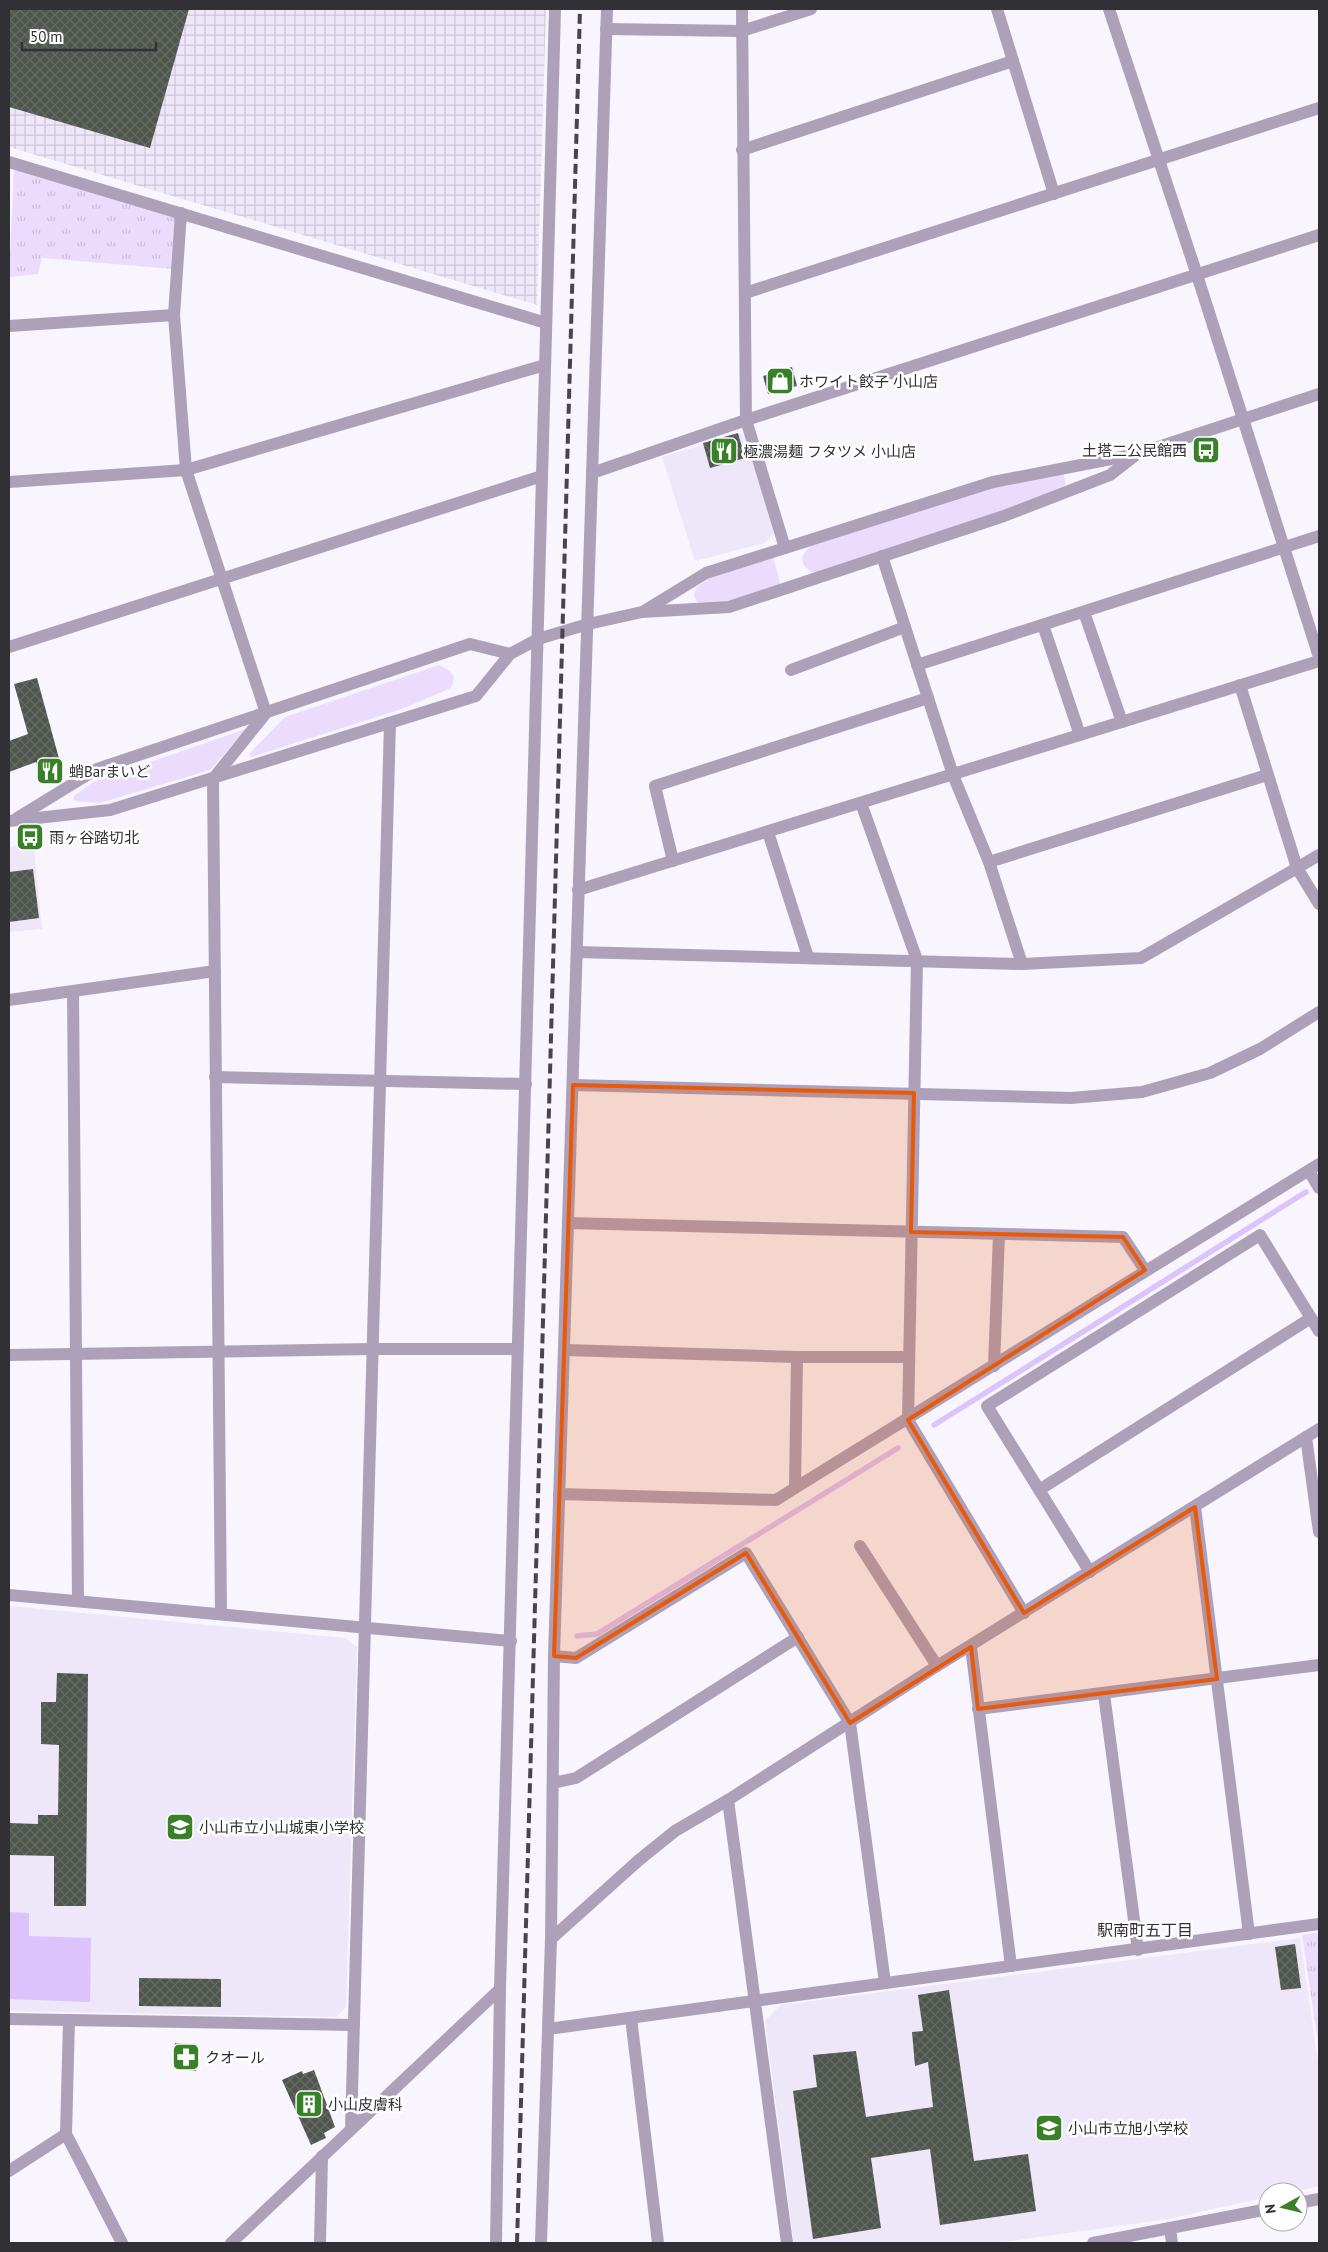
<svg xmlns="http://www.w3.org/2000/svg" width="1328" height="2252" font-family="'PT Sans','Noto Sans JP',sans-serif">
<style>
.built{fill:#eee6f9}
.industrial{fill:url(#industrial-grid)}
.grass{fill:#ebdcfe}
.park{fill:url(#park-tufts)}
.water{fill:#dcc3fb}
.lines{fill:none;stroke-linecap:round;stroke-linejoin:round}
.stream{stroke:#dcc3fb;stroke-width:5.5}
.building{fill:url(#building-cross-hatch)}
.minor{stroke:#aca1b9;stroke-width:12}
.tertiary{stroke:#aca1b9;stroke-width:12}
.rail{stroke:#47454a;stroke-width:4;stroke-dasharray:10 5;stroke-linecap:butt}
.marked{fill:#e8590c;fill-opacity:0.2;stroke:#e8590c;stroke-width:4;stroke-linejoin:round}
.labels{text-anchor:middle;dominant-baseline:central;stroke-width:5;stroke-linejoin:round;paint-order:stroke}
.poi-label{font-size:15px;fill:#313034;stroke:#fff;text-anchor:start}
.neighbourhood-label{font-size:16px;fill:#332f38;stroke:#fff}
</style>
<defs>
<pattern id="industrial-grid" width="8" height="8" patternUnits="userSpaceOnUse" patternTransform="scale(1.25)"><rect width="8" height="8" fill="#eee6f9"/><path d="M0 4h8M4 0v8" fill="none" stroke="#cdc6d6"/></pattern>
<pattern id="park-tufts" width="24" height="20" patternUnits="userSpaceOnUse" patternTransform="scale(1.25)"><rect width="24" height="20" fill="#ebdcfe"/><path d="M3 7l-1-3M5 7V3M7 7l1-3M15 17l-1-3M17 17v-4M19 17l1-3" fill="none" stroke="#cabdda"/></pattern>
<pattern id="building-cross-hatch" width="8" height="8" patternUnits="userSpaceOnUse" patternTransform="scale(1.25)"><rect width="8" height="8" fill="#4f564d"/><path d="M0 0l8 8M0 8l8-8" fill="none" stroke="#666b64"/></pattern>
</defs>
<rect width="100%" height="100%" fill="#f9f5fe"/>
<g class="built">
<path d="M742 433 776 530 765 543 695 561 662 457Z"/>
<path d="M33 838 42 929 9 932V848Z"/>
<path d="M9 1606 345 1638 357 1647 346 2007 336 2017 9 2011Z"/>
<path d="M1300 1938 1319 2069V2186L1293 2192H1268V2197L1168 2219 996 2243H794L765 2021 781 2005Z"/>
</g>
<path class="industrial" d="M9 9H546L537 305 9 147Z"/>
<g class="grass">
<path d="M1063 472 1066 485 1005 512 815 574C801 566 797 558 811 546L1000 486Z"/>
<path d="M773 557 781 586 730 602H697L694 596 696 588 711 577Z"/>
<path d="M439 665C451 671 458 675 451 688L402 709 251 757 249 754 285 717Z"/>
<path d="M246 729 210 770 100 803 76 801 73 799 75 795 95 781Z"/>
</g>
<g class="park">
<path d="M14 169 177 216 173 269 42 258 38 274 9 277Z"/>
<path d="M1319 1932V2049L1302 1935Z"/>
</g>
<path class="water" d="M9 1912 29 1913V1936L91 1938 90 2002 9 1999Z"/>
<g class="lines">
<g class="stream">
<path d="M934 1425 1306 1192"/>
<path d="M577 1636 597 1634 898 1448"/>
</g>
</g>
<g class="building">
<path d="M9 9H189L150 148 9 107Z"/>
<path d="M792 367 797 386 768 394 763 376Z"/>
<path d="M738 433 745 458 710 468 703 443Z"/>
<path d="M37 678 63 773 41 780 36 762 9 772V741L28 734 14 684Z"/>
<path d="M33 869 39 918 9 922V872Z"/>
<path d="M57 1673 88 1674 86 1906H54V1856L9 1855V1823L38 1824V1815H58L59 1745 41 1744V1702H56Z"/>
<path d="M1295 1944 1301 1988 1281 1990 1275 1947Z"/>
<path d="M139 1978 221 1979V2007L139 2006Z"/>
<path d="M949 1990 974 2161 1028 2154 1036 2211 940 2225 930 2149 871 2158 881 2228 813 2239 793 2091 817 2087 813 2055 856 2051 866 2117 933 2107 928 2062 915 2066 912 2032 923 2031 918 1995Z"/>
<path d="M175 2043 197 2044 196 2071 174 2069Z"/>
<path d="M314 2070 335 2127 324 2133 326 2138 311 2145 282 2080 302 2071 303 2074Z"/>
</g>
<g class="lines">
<g class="minor">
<path d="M742 9 746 420 785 548"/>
<path d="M997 9 1054 194"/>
<path d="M1109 9 1197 275 1319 657"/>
<path d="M606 29 742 31 811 9"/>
<path d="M742 150 1013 61"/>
<path d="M9 162 546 323"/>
<path d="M181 213 174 315 186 470 266 713 213 779 221 1614"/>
<path d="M745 293 1319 108"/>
<path d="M9 326 174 315"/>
<path d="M592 473 746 420 1319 235"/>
<path d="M9 482 186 470 545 365"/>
<path d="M882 556 953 775 989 862 1022 964"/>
<path d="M1084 612 1122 722"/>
<path d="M1043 625 1080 735"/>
<path d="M9 647 542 476"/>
<path d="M917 665 1319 536"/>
<path d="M791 670 905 627"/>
<path d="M861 803 917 960 908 1420 1024 1613"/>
<path d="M768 832 808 957"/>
<path d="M1319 855 1297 868 1319 904"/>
<path d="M673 861 655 786 928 698"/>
<path d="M989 862 1267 775"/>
<path d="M578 890 1319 661"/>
<path d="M577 952 1022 964 1141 958 1297 868 1240 685"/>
<path d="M73 991 78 1601"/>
<path d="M9 1000 215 971"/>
<path d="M215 1077 526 1084"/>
<path d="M1309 1171 1319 1188"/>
<path d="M565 1350 797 1357H909"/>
<path d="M9 1355 372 1349H517"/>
<path d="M994 1366 999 1234"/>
<path d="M1306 1437 1319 1532"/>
<path d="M795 1488 1319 1164"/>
<path d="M1039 1490 1311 1318"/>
<path d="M559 1494 776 1500 795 1488 797 1357"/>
<path d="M1195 1507 1249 1934"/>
<path d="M860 1546 937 1666"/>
<path d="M1090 1572 987 1406 1260 1235 1319 1331"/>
<path d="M9 1595 511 1641"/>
<path d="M971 1647 1011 1966"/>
<path d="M554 1656 576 1658 746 1553 850 1723 885 1983"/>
<path d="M1104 1694 1138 1950"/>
<path d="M978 1709 1319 1665"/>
<path d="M553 1783 576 1778 798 1637"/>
<path d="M728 1800 787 2243"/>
<path d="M551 1939 639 1860 675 1831 728 1800 937 1666 1319 1429"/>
<path d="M631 2018 658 2243"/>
<path d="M9 2019 354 2025"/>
<path d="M69 2020 66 2134 122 2243"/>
<path d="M548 2029 1319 1924"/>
<path d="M351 2129 390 723"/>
<path d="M9 2171 66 2134"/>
<path d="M1298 2203 1319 2199"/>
<path d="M1170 2228 1172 2243"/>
<path d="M231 2243 500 1989"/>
<path d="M320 2243 322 2156"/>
<path d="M496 2243 500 1989 555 9"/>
<path d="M541 2243 551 1939 554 1656 568 1223 1123 1237 1145 1270"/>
<path d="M1093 2243 1268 2209"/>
</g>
<g class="tertiary">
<path d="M644 611 706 573 785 548 993 482 1137 454 1319 394"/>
<path d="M17 818 97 769 470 644 510 654"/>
<path d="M9 821 110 810 476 696 510 654 538 639 588 624 642 612 729 607 1004 516 1110 475 1137 454"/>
<path d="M573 1085 1071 1098 1142 1092 1210 1073 1260 1049 1319 1012"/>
<path d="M568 1223 607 9"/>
</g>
<path class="rail" d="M517 2243 580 9"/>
</g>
<path class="marked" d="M573 1085 914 1093 911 1232 1123 1237 1145 1270 908 1420 1024 1613 1195 1507 1217 1679 978 1709 971 1647 850 1723 746 1553 576 1658 554 1656Z"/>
<defs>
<g id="shop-square" transform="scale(1.4375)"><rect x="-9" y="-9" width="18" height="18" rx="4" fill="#398128" stroke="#fff"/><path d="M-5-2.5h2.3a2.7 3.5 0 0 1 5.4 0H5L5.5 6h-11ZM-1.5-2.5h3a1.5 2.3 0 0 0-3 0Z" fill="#fff"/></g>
<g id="bus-square" transform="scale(1.4375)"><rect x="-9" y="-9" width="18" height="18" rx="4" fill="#398128" stroke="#fff"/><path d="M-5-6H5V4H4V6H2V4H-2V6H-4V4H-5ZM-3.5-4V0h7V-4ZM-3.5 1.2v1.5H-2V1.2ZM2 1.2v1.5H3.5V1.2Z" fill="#fff"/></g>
<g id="restaurant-square" transform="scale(1.4375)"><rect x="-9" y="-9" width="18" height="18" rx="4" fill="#398128" stroke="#fff"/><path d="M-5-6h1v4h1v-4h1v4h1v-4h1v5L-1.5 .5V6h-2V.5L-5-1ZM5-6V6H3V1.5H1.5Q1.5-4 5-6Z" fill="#fff"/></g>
<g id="school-square" transform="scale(1.4375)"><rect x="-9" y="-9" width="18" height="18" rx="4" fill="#398128" stroke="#fff"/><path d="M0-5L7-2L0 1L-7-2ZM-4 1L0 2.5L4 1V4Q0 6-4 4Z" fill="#fff"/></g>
<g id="pharmacy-square" transform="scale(1.4375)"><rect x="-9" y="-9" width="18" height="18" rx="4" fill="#398128" stroke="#fff"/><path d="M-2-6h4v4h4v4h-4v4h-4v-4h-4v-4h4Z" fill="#fff"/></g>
<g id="building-square" transform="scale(1.4375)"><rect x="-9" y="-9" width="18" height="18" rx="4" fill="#398128" stroke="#fff"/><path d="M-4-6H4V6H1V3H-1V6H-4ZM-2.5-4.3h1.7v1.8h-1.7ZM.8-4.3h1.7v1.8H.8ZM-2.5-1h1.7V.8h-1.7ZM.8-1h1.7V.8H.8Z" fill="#fff"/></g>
</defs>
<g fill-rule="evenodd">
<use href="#shop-square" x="780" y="381"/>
<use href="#bus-square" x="1206" y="450"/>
<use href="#restaurant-square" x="724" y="451"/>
<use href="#restaurant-square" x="50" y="771"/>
<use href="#bus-square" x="30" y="837"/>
<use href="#school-square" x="180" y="1827"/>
<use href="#pharmacy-square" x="186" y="2057"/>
<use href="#building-square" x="309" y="2104"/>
<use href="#school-square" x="1049" y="2128"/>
</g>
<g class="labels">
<g class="poi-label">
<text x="799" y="381">ホワイト餃子 小山店</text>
<text x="1187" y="450" text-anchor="end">土塔二公民館西</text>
<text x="743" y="451">極濃湯麺 フタツメ 小山店</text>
<text x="69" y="771">蛸Barまいど</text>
<text x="49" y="837">雨ヶ谷踏切北</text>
<text x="199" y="1827">小山市立小山城東小学校</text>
<text x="205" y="2057">クオール</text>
<text x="328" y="2104">小山皮膚科</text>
<text x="1068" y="2128">小山市立旭小学校</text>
</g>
<g class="neighbourhood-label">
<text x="1145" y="1930">駅南町五丁目</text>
</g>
</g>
<rect width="1328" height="2252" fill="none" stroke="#313034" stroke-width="20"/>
<g transform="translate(1283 2207) rotate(262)"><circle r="24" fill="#ffffff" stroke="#adacae"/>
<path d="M0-4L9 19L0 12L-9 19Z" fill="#398128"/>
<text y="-8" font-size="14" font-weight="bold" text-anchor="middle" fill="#313034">N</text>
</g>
<path d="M22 42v8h134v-8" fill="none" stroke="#313034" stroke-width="2.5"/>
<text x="30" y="42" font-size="15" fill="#313034" stroke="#ffffff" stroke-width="4" paint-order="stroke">50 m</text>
</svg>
